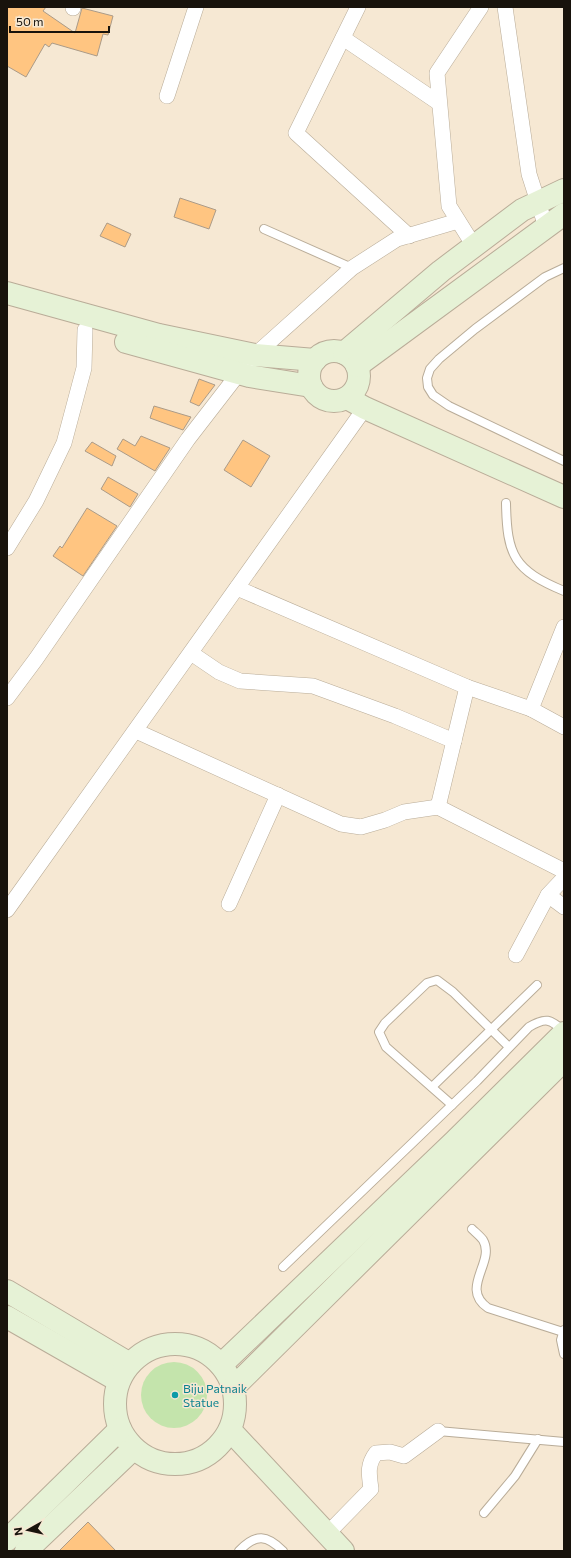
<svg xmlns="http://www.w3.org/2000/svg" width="571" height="1558" font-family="Commissioner,sans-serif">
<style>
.green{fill:#c4e4ac}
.building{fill:#ffc581;stroke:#ab9b88}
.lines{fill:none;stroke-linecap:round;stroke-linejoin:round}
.lane-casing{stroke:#b9ac98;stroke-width:10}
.street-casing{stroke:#b9ac98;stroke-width:16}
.secondary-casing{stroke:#b9ac98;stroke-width:24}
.lane{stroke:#fff;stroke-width:8}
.street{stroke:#fff;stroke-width:15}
.secondary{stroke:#e6f2d6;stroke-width:22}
.culture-dot{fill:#0f9aa8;stroke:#f6e8d3;stroke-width:1.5}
.labels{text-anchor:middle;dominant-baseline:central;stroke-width:3;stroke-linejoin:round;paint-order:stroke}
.culture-label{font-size:12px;fill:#0d838f;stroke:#f6e8d3;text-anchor:start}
</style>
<rect width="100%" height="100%" fill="#f6e8d3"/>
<circle class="green" cx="174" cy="1395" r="33"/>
<g class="building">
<path d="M7 7H46L43 11 75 33 82 8 113 16 108 35 103 34 97 56 52 43 49 47 45 44 26 77 7 66Z"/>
<path d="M180 198 216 210 209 229 174 217Z"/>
<path d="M107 223 131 234 125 247 100 236Z"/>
<path d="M199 379 215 385 199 406 190 402Z"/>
<path d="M154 406 191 417 183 430 150 418Z"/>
<path d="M141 436 170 448 155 471 117 449 123 439 135 446Z"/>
<path d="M243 440 270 456 251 487 224 470Z"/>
<path d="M92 442 116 456 112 466 85 451Z"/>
<path d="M108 477 138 494 130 507 101 489Z"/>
<path d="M87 508 117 526 83 576 53 556 60 546 62 548Z"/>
<path d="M88 1522 116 1551H59Z"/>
</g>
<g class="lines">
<g class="lane-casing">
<g id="lane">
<path d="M264 229 352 268"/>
<path d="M564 268 545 277 475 329 439 359 430 369 427 378 428 387 433 395 449 406 564 461"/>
<path d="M506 503C507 556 514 570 564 591"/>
<path d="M432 1087 537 985"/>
<path d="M452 1105 386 1047 379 1032 385 1023 427 983 437 980 453 992 509 1047"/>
<path d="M472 1229C475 1232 480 1236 483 1240 496 1262 459 1288 488 1308L563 1332"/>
<path d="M283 1267 477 1081 529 1027C546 1017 550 1019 564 1031"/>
<path d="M564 1330 561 1340 564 1354"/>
<path d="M438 1431 564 1442"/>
<path d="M484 1513 515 1476 538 1439"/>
<path d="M239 1551C256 1533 267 1535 283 1551"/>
</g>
</g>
<g class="street-casing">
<g id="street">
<path d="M358 7 296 133 409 236"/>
<path d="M505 7 529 174 546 227"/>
<path d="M73 8V7"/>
<path d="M343 38 439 103"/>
<path d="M167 96 196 7"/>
<path d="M474 246 449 206 437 73 481 7"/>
<path d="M7 548 36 501 64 443 84 368 85 330"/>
<path d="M237 588 467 687 438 807"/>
<path d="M191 653 219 672 240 681 313 686 395 716 454 741"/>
<path d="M467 687 531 709 564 727"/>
<path d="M7 698 36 659 188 439 239 373 255 355 352 268 397 239 458 221"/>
<path d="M531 709 564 627"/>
<path d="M136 731 341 824 361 827 385 820 404 812 438 807 564 871"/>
<path d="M548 895 564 907"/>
<path d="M229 904 278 795"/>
<path d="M7 910 365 408"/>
<path d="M516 955 548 895 564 878"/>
<path d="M327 1534 371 1489C369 1474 367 1465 376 1453L390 1452 404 1456 438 1431"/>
</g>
</g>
<g class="secondary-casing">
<g id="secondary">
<path d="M7 293 159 335 255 355 315 360"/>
<path d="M126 342 249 376 311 386"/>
<circle cx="334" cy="376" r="25"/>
<path d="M344 353 441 271 522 210 564 190"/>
<path d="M357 366 564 214"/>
<path d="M347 398 365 408 564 497"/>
<path d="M7 1291 130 1364"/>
<path d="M7 1317 119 1381"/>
<circle cx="175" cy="1404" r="60"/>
<path d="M221 1365 455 1141 564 1033"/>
<path d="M234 1387 564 1060"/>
<path d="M230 1430 343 1551"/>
<path d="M7 1540 120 1429"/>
<path d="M26 1551 133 1449"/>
</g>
</g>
<use href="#lane" class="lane"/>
<use href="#street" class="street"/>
<use href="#secondary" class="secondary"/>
</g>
<circle class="culture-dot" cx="175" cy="1395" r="4"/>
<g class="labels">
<g class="culture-label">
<text x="183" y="1388">Biju Patnaik<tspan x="183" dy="14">Statue</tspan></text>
</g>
</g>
<rect width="571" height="1558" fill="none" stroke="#18130c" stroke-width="16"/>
<g transform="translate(28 1530) rotate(262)" stroke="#f6e8d3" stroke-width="3" paint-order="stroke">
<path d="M0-3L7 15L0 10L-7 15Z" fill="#18130c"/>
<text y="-6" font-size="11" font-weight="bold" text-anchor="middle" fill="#18130c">N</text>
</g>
<path d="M10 26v6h99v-6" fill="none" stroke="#18130c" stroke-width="2"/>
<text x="16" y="26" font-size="12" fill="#18130c" stroke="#f6e8d3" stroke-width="3" paint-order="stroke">50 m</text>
</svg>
